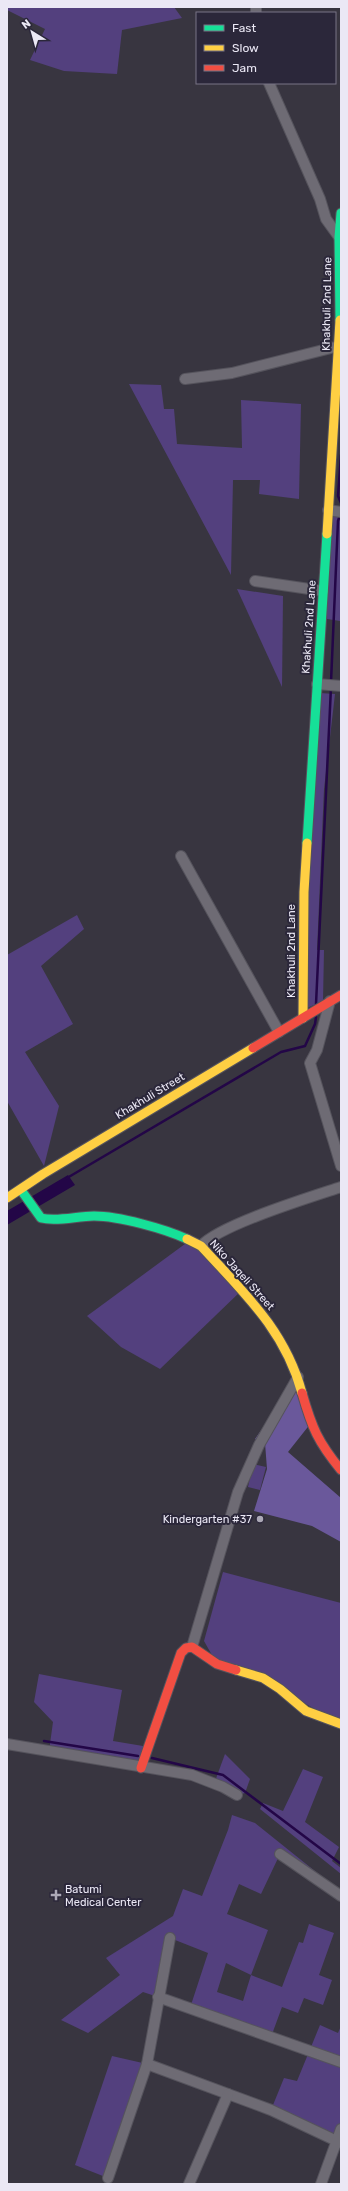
<svg xmlns="http://www.w3.org/2000/svg" width="348" height="2191" font-family="Rubik,sans-serif">
<style>
.green{fill:#53407e;fill-rule:evenodd}
.forest{fill:#6a589b}
.water{fill:#230647}
.lines{fill:none;stroke-linecap:round;stroke-linejoin:round}
.stream{stroke:#230647;stroke-width:2.5}
.street-casing{stroke:#55535c;stroke-width:12}
.fast-casing{stroke:#55535c;stroke-width:11}
.slow-casing{stroke:#55535c;stroke-width:11}
.jam-casing{stroke:#55535c;stroke-width:11}
.street{stroke:#6e6b74;stroke-width:10}
.fast{stroke:#16e098;stroke-width:9}
.slow{stroke:#ffcf43;stroke-width:9}
.jam{stroke:#f24e42;stroke-width:9}
.poi-dot{fill:#aca9b6;stroke:#2b273a;stroke-width:1.5}
.labels{text-anchor:middle;dominant-baseline:central;stroke-width:4;stroke-linejoin:round;paint-order:stroke}
.street-label{font-size:11px;fill:#ebe8f5;stroke:#2b273a}
.poi-label{font-size:11px;fill:#ebe8f5;stroke:#2b273a;text-anchor:end}
</style>
<rect width="100%" height="100%" fill="#383540"/>
<g class="green">
<path d="M7 7H174L182 18 122 30 117 74 64 71 30 60 45 29 7 10Z"/>
<path d="M129 384 161 385 164 409H174L177 444 242 448 241 400 301 404 299 499 259 494 260 480H233L231 575Z"/>
<path d="M328 510 341 512 340 621 321 618Z"/>
<path d="M237 589 283 596 282 687Z"/>
<path d="M320 693 335 694 324 789 317 950H324L323 1001 307 1008 304 891Z"/>
<path d="M77 915 84 929 41 966 73 1024 25 1052 59 1106 44 1166 7 1101V955Z"/>
<path d="M189 1241 242 1290 160 1369 121 1347 87 1316Z"/>
<path d="M253 1464 266 1467 260 1490 248 1487Z"/>
<path d="M223 1572 341 1603V1724L280 1689 217 1664 204 1641Z"/>
<path d="M39 1674 122 1690 113 1741 149 1747 141 1768 49 1751 53 1722 34 1702Z"/>
<path d="M225 1754 250 1779 245 1793 237 1795 214 1784Z"/>
<path d="M303 1769 323 1777 305 1822 339 1847 332 1861 341 1868V1874L260 1809 263 1803 283 1811Z"/>
<path d="M232 1815 255 1823 341 1892 280 1854 261 1894 239 1884 227 1914 268 1930 251 1975 282 1987 299 1942 303 1943 309 1924 334 1933 319 1975 332 1980 323 2005 304 1998 298 2013 282 2007 271 2037 190 2008 208 1953 170 1938 158 1997 143 1992 88 2033 61 2020 120 1975 106 1958 173 1916 183 1889 202 1896 228 1830ZM226 1963 251 1975 243 2001 217 1992Z"/>
<path d="M320 2025 338 2033 341 2026V2129L336 2142 271 2110 284 2078 297 2081Z"/>
<path d="M112 2056 147 2064 108 2178 75 2165Z"/>
</g>
<path class="forest" d="M298 1377 311 1423 288 1452 341 1498V1542L312 1526 254 1511 267 1469 265 1443 255 1439Z"/>
<path class="water" d="M68 1175 75 1185 7 1225V1211Z"/>
<g class="lines">
<g class="stream">
<path d="M341 455 338 496 341 503"/>
<path d="M331 682 338 521 340 515"/>
<path d="M316 1004 331 687"/>
<path d="M67 1178 281 1052 305 1046 315 1024 316 1017"/>
<path d="M44 1741 138 1756"/>
<path d="M152 1758 223 1775 341 1864"/>
</g>
<g class="street-casing">
<g id="street">
<path d="M256 7V13"/>
<path d="M269 83 320 199 326 219 339 237"/>
<path d="M185 379 232 373 339 346"/>
<path d="M328 510 341 512"/>
<path d="M255 581 323 591"/>
<path d="M317 684 341 686"/>
<path d="M181 856 279 1032"/>
<path d="M330 1001 317 1050 310 1063 341 1166"/>
<path d="M201 1246C219 1225 311 1197 341 1187"/>
<path d="M192 1647 238 1492 259 1445 298 1377"/>
<path d="M7 1744 192 1775 223 1787 237 1795"/>
<path d="M280 1854 341 1896"/>
<path d="M158 1997 341 2062"/>
<path d="M147 2064 271 2110 341 2143"/>
<path d="M108 2178 147 2064 170 1938"/>
<path d="M189 2184 228 2094"/>
<path d="M321 2184 341 2129"/>
</g>
</g>
<g class="fast-casing">
<g id="fast">
<path d="M340 320 339 237 341 213"/>
<path d="M307 843 327 534"/>
<path d="M21 1190 41 1218C57 1222 77 1216 94 1216 119 1216 165 1229 187 1239"/>
</g>
</g>
<g class="slow-casing">
<g id="slow">
<path d="M327 534 340 320"/>
<path d="M303 1018 304 892 307 843"/>
<path d="M7 1198 43 1174 253 1048"/>
<path d="M187 1239 201 1246C244 1293 285 1330 302 1393"/>
<path d="M236 1670 263 1678 280 1689 306 1711 341 1724"/>
</g>
</g>
<g class="jam-casing">
<g id="jam">
<path d="M253 1048 341 995"/>
<path d="M302 1393C312 1428 318 1442 341 1470"/>
<path d="M141 1768 181 1653 186 1648 192 1647 217 1664 236 1670"/>
</g>
</g>
<use href="#street" class="street"/>
<use href="#fast" class="fast"/>
<use href="#slow" class="slow"/>
<use href="#jam" class="jam"/>
</g>
<g class="poi-dot">
<circle cx="260" cy="1519" r="4"/>
<path d="M54 1889h4v4h4v4h-4v4h-4v-4h-4v-4h4z"/>
</g>
<g class="labels">
<g class="street-label">
<text transform="translate(327 304) rotate(-89)">Khakhuli 2nd Lane</text>
<text transform="translate(309 627) rotate(-86)">Khakhuli 2nd Lane</text>
<text transform="translate(291 951) rotate(-90)">Khakhuli 2nd Lane</text>
<text transform="translate(150 1096) rotate(-31)">Khakhuli Street</text>
<text transform="translate(242 1275) rotate(48)">Niko Jaqeli Street</text>
</g>
<g class="poi-label">
<text x="252" y="1519">Kindergarten #37</text>
<text x="65" y="1889" text-anchor="start">Batumi<tspan x="65" dy="13">Medical Center</tspan></text>
</g>
</g>
<rect width="348" height="2191" fill="none" stroke="#ebe8f5" stroke-width="16"/>
<rect x="196" y="12" width="140" height="72" fill="#2b273a" stroke="#787485"/>
<rect x="204" y="25" width="20" height="6" fill="#16e098" stroke="#787485"/>
<text x="232" y="32" font-size="12" fill="#ebe8f5">Fast</text>
<rect x="204" y="45" width="20" height="6" fill="#ffcf43" stroke="#787485"/>
<text x="232" y="52" font-size="12" fill="#ebe8f5">Slow</text>
<rect x="204" y="65" width="20" height="6" fill="#f24e42" stroke="#787485"/>
<text x="232" y="72" font-size="12" fill="#ebe8f5">Jam</text>
<g transform="translate(32 32) rotate(323)" stroke="#2b273a" stroke-width="3" paint-order="stroke">
<path d="M0-3L7 15L0 10L-7 15Z" fill="#ebe8f5"/>
<text y="-6" font-size="11" font-weight="bold" text-anchor="middle" fill="#ebe8f5">N</text>
</g>
</svg>
